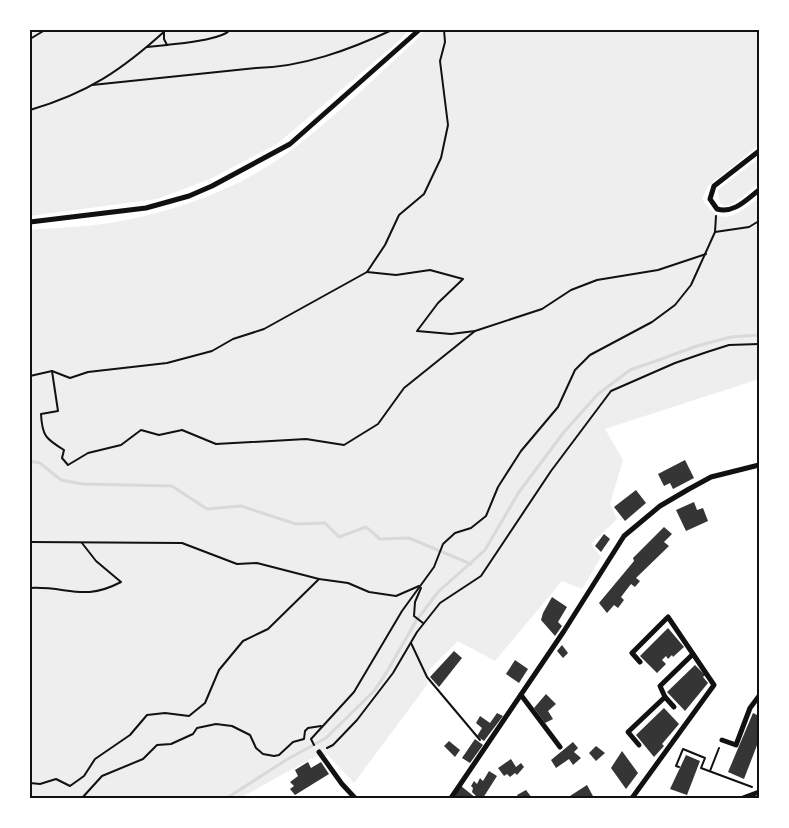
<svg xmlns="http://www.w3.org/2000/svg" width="789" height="828" font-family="'Nunito Sans',sans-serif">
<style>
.green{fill:#eee}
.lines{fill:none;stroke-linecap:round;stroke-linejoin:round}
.stream{stroke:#d9d9d9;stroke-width:3}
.building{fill:#353535}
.path{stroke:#111;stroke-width:2}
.minor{stroke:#111;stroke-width:5}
.neatline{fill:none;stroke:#111;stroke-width:2}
</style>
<rect width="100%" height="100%" fill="#fff"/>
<g class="green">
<path d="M30 30H408L398 42 277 144 210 179 157 199 30 216Z"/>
<path d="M425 30H759V145L708 186 702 198C721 230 736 215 759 198V379L605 429 623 460 610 504 617 519 591 544 601 557 582 589 562 581 495 661 458 641 429 670 427 685 354 783 328 755 314 757 240 798H30V230C60 227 92 227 121 221 183 209 248 185 298 145 339 113 377 76 415 41Z"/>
<path d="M759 158V184L735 202 726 206 720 203 718 190Z"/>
</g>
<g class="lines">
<g class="stream">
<path d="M30 461 40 463 61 480 82 484 172 486 207 509 241 506 296 524 325 523 339 537 366 527 380 539 409 538 471 564"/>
<path d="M227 798 286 760 326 738 374 691 385 675 416 621 438 592 485 550 519 492 564 432 598 394 630 370 650 363 697 346 731 337 759 335"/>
</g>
</g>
<g class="building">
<path d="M685 460 694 478 673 489 670 483 664 486 658 474Z"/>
<path d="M636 490 646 503 625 521 614 507Z"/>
<path d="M694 502 697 510 703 508 708 521 686 531 676 510Z"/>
<path d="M664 527 672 534 664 542 669 546 636 578 640 581 635 587 631 584 621 597 624 600 618 608 614 605 607 613 599 603 634 561 633 558Z"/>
<path d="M604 534 610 539 601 552 595 546Z"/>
<path d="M552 597 567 607 558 622 562 626 555 636 541 620 543 613Z"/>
<path d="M668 628 684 647 673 657 672 655 668 659 666 656 662 660 666 664 657 673 640 656Z"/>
<path d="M562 645 568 653 563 658 557 651Z"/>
<path d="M454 651 462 658 439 687 430 677Z"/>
<path d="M515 660 528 669 519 683 506 674Z"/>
<path d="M695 665 705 675 703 677 708 683 685 711 667 692Z"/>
<path d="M546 694 556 704 548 711 553 719 545 723 534 708Z"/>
<path d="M664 708 679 724 662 744 664 746 654 757 636 735Z"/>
<path d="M497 713 503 716 484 741 477 736 482 728 476 723 480 716 490 723Z"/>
<path d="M753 713 759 716V740L744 779 728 772Z"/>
<path d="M475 739 483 745 470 763 462 758Z"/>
<path d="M449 741 460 750 455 757 444 746Z"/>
<path d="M573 742 578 748 574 752 581 758 573 765 569 759 556 768 551 760Z"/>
<path d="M596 746 605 753 596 761 589 753Z"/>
<path d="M622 751 638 773 626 789 611 768Z"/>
<path d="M686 755 700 761 687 795 670 789Z"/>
<path d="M511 759 516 767 521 763 524 767 517 775 515 773 510 777 507 774 504 776 498 768Z"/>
<path d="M308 762 311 768 321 762 329 774 295 795 290 789 294 786 290 782 298 776 295 770Z"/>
<path d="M489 771 497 776 483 798H478L472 792 473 788 471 786 474 781 477 784 480 778 483 781Z"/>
<path d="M587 785 594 798H571L570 796Z"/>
<path d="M461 786 476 798H454Z"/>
<path d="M526 790 532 798H519L517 795Z"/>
</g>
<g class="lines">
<g class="path">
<path d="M444 30 445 42 440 61 448 125 441 158 424 194 399 215 385 245 367 272 396 275 430 270 463 279 438 303 417 331 451 334 475 331 542 309 571 290 597 280 658 270 706 254"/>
<path d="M427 31 437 30"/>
<path d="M164 32V39L167 45C182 43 221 40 230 30"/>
<path d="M30 39 45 30"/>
<path d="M147 47 167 45"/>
<path d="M92 85 256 68C303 67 349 50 392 30"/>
<path d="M30 110C88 93 122 70 166 30"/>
<path d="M715 232 749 227 759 221"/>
<path d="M52 371 58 411 41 414C42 436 46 439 64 450L62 458 68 465 88 453 121 445 141 430 159 435 182 430 216 444 306 439 344 445 378 424 404 388 475 331"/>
<path d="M30 376 52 371 70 378 88 372 167 363 212 351 233 339 264 329 367 272"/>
<path d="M30 542 182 543 237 564 257 563 319 579 348 583 369 592 396 596 419 586"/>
<path d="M30 588C68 586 83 602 121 582L96 561 82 543"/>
<path d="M421 588 415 602 414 616 423 623"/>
<path d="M411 643 427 677 480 740"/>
<path d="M314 745 311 739 354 692 402 611 434 567 443 544 455 533 471 528 486 516 498 487 521 451 558 407 575 370 590 355 652 322 675 305 691 285 715 232 716 216"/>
<path d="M327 748 333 745 357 720 393 673 417 632 440 603 481 576 551 471 611 391 675 363 707 352 729 345 759 344"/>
<path d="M679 767 676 766 683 749 705 758 701 768 752 787"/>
<path d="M710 771 719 748"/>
<path d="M30 783 40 784 56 779 70 786 84 776 95 759 130 735 147 715 165 713 189 716 205 703 219 670 243 641 268 629 319 579"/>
<path d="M82 798 102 776 143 759 157 745 171 744 193 734 197 728 216 724 232 726 250 735 256 748 263 754 274 756 279 755 293 742 304 739 305 731 308 728 321 726"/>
</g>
<g class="minor">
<path d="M759 151 714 186 710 199 717 209C734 214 747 199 759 190"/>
<path d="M30 222 146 208 189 196 212 186 290 144 419 30"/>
<path d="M521 695 560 747"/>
<path d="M665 697 674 707"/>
<path d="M722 740 736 745 750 708 759 696"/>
<path d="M639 745 628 732 665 697 660 686 693 654"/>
<path d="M319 752 342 784 355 798"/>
<path d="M451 798 564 631 624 536 660 506 689 489 711 477 759 465"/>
<path d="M632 798 714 685 668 617 632 653 640 662"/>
<path d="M743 798 759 792"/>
</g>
</g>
<rect width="789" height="828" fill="none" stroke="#ffffff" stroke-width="62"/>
<rect x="31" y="31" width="727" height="766" class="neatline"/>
</svg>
